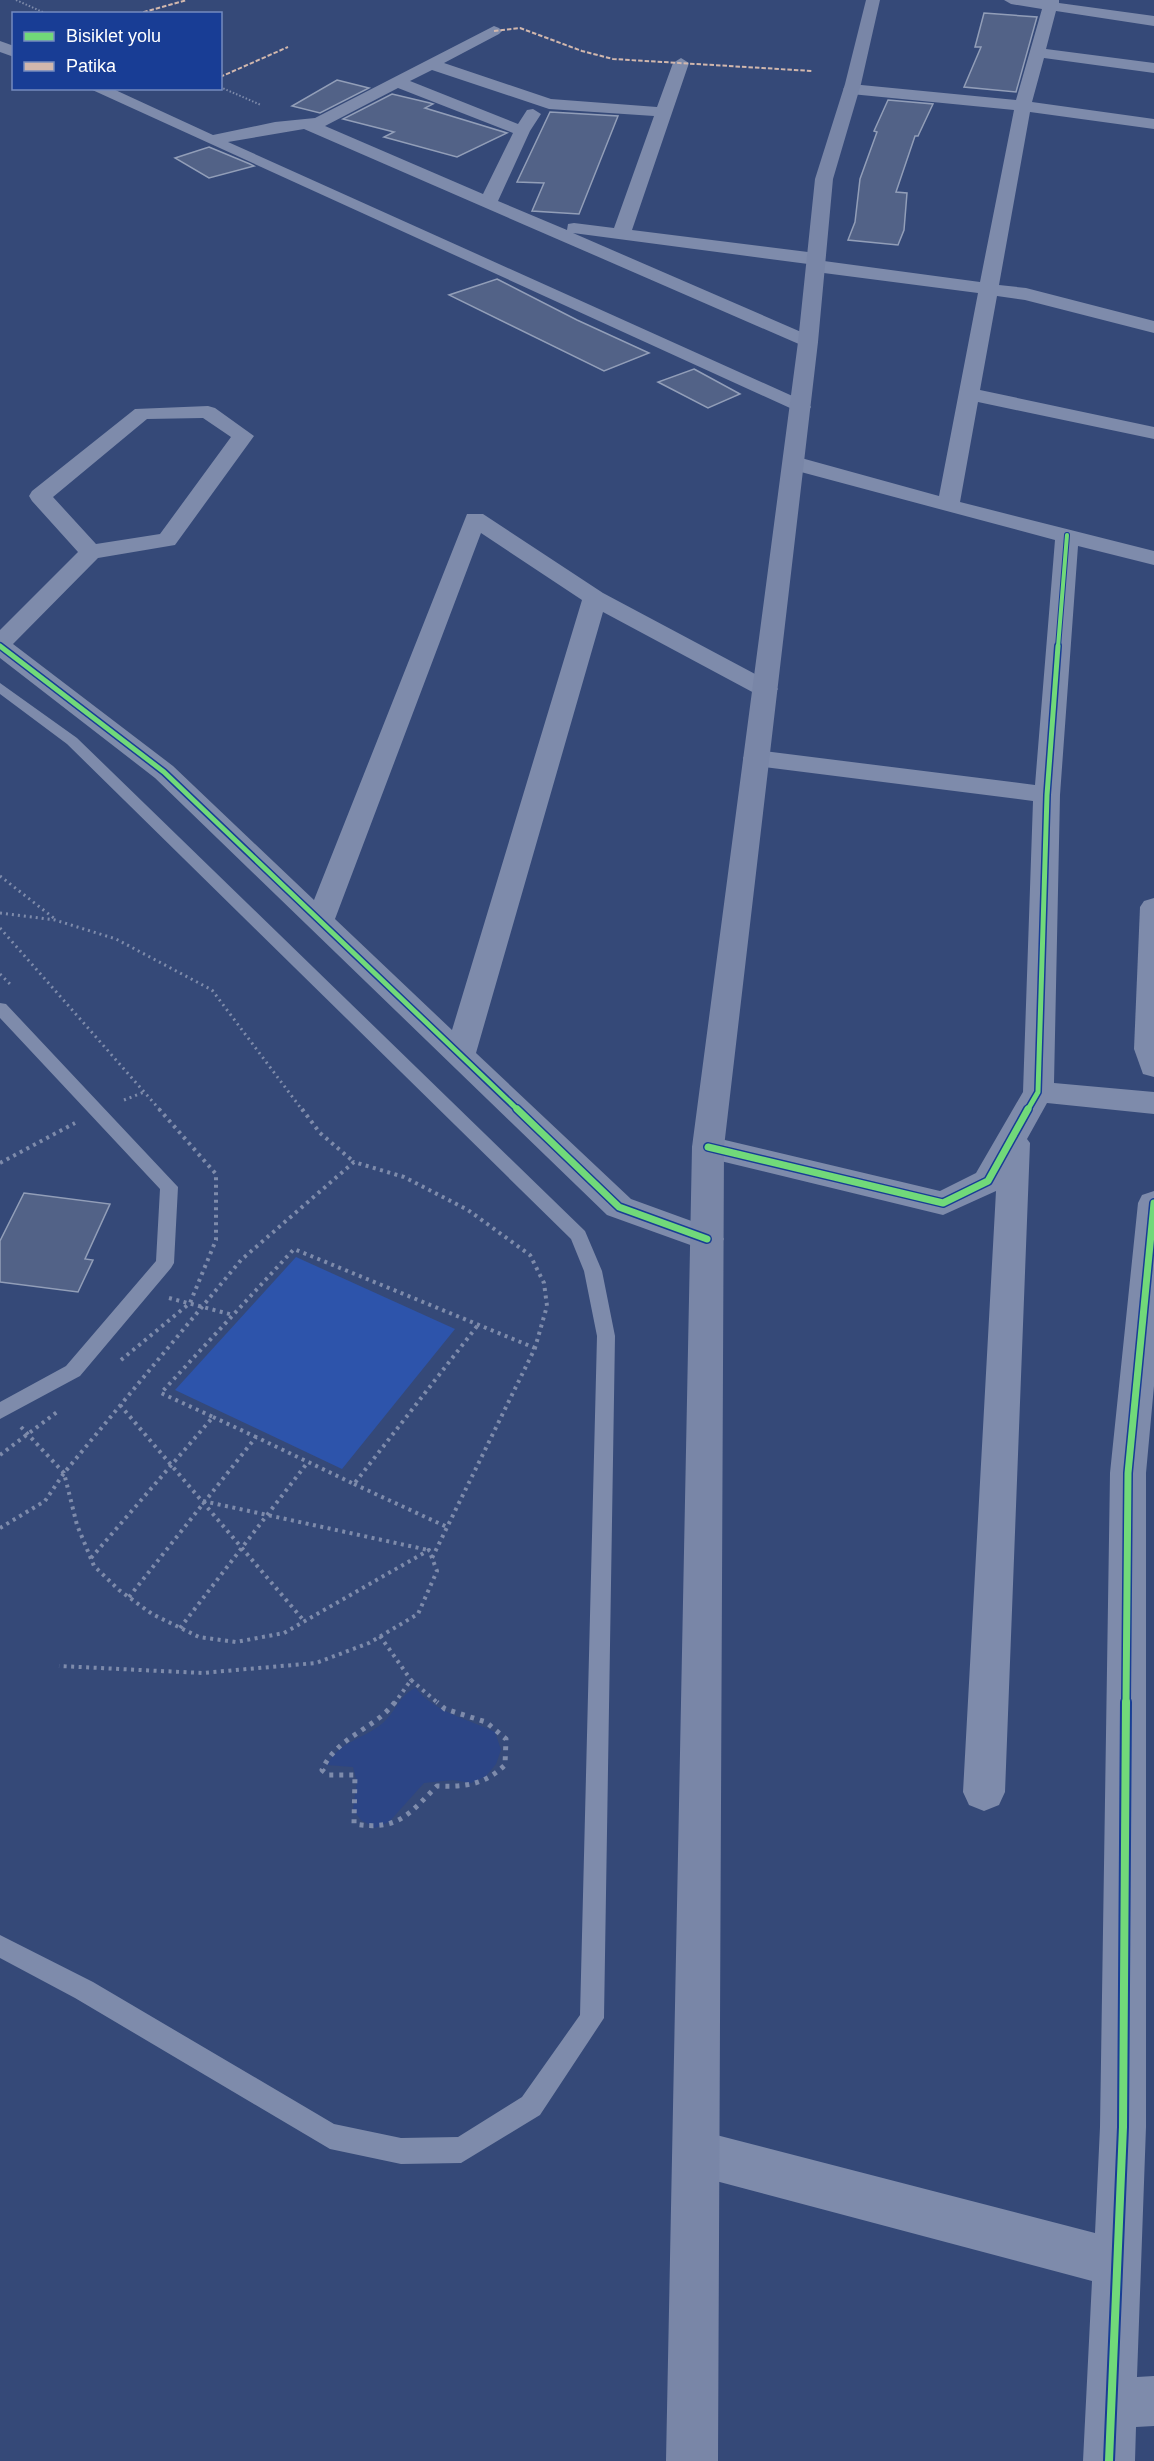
<svg xmlns="http://www.w3.org/2000/svg" width="1154" height="2461" font-family="Arial,sans-serif">
<style>
.green{fill:#2d54ab}
.water{fill:#2c4586}
.building{fill:#526287;stroke:#929eb8;stroke-width:1.5}
.lines{fill:none;stroke-linecap:round;stroke-linejoin:round}
.path-far3{stroke:#7e8bab;stroke-width:2;stroke-dasharray:1.5 2;stroke-linecap:butt}
.path-far2{stroke:#7e8bab;stroke-width:3;stroke-dasharray:2 4;stroke-linecap:butt}
.path-far1{stroke:#7e8bab;stroke-width:4;stroke-dasharray:3 4.5;stroke-linecap:butt}
.path{stroke:#7e8bab;stroke-width:5;stroke-dasharray:4 6;stroke-linecap:butt}
.lane{fill:#7e8bab;fill-rule:evenodd}
.street{fill:#7e8bab;fill-rule:evenodd}
.secondary{fill:#7986a7;fill-rule:evenodd}
.quiet{stroke:#d1b7ad;stroke-width:2;stroke-dasharray:4.5 2;stroke-linecap:butt}
.cycleway-far3-casing{stroke:#183d95;stroke-width:6}
.cycleway-far2-casing{stroke:#183d95;stroke-width:8}
.cycleway-far1-casing{stroke:#183d95;stroke-width:10}
.cycleway-casing{stroke:#183d95;stroke-width:12}
.cycleway-far3{stroke:#71d979;stroke-width:4}
.cycleway-far2{stroke:#71d979;stroke-width:5}
.cycleway-far1{stroke:#71d979;stroke-width:7}
.cycleway{stroke:#71d979;stroke-width:8}
</style>
<rect width="100%" height="100%" fill="#354978"/>
<path class="green" d="M296 1257 455 1329 342 1469 175 1390Z"/>
<path class="water" d="M416 1688C430 1710 472 1721 495 1732L501 1750 496 1764 486 1776 471 1783 453 1780 424 1783 389 1822 375 1828 361 1820 353 1810 357 1782 353 1767 327 1765C339 1741 365 1739 384 1722 396 1711 401 1693 416 1688Z"/>
<g class="building">
<path d="M984 13 1037 17 1016 92 964 87 981 47H975Z"/>
<path d="M337 80 369 88 320 113 292 106Z"/>
<path d="M392 94 430 103 433 104 425 108 507 133 457 157 384 137 394 132 343 119Z"/>
<path d="M888 100 933 104 918 136H915L896 192 907 193 904 230 898 245 848 240 855 222 860 179 877 132 874 131Z"/>
<path d="M550 112 618 116 579 214 532 211 544 183 517 182Z"/>
<path d="M209 147 250 164 254 166 209 178 175 158Z"/>
<path d="M497 279 577 320 649 353 604 371 449 295Z"/>
<path d="M694 369 740 394 708 408 658 382Z"/>
<path d="M24 1193 110 1204 85 1259 93 1260 78 1292 0 1282V1241Z"/>
</g>
<g class="lines">
<g class="path-far3">
<path d="M16 0 47 14"/>
<path d="M220 87 261 105"/>
</g>
<g class="path-far2">
<path d="M0 876 55 919"/>
<path d="M0 913 55 920 116 939 212 990 303 1111"/>
<path d="M0 928 161 1111"/>
<path d="M0 974 12 986"/>
<path d="M124 1100 144 1092"/>
</g>
<g class="path-far1">
<path d="M302 1109 320 1133 354 1162"/>
<path d="M0 1163 75 1123"/>
<path d="M169 1298 233 1315"/>
<path d="M121 1360 190 1303 216 1240V1174L159 1109"/>
<path d="M120 1405 305 1622"/>
<path d="M213 1417 256 1437"/>
<path d="M21 1427 64 1473 77 1525 94 1566 119 1590 152 1614 199 1637 236 1642 284 1633 429 1550 437 1571 418 1614 369 1643 316 1663 202 1673 59 1666"/>
<path d="M0 1455 57 1412"/>
<path d="M354 1484 447 1527"/>
<path d="M203 1501 428 1550"/>
<path d="M0 1528 45 1501 64 1473 241 1260 354 1162 404 1177 468 1210 530 1255 544 1283 547 1306 535 1348 432 1558"/>
<path d="M91 1558 213 1417 161 1393 294 1249 535 1348"/>
<path d="M129 1597 256 1437 354 1484 478 1325"/>
<path d="M180 1628 308 1462"/>
<path d="M380 1636 411 1680"/>
<path d="M411 1680 439 1704"/>
<path d="M394 1704 411 1680"/>
</g>
<path class="path" d="M395 1702C374 1730 337 1736 322 1770L328 1775H355L354 1824C398 1831 408 1815 437 1786 465 1787 484 1785 505 1765L506 1739 486 1722 445 1709 437 1702"/>
<g class="lane">
<path d="M0 683 77 738 585 1231 602 1271 615 1336 604 2018 540 2115 461 2163 401 2164 330 2149 75 1998 0 1958V1935L93 1982 334 2124 401 2138 458 2137 522 2097 580 2015 597 1336 584 1271 571 1239 67 744 0 694Z"/>
<path d="M0 1003 6 1004 178 1187 174 1263 171 1268 80 1376 0 1419V1402L66 1366 156 1261 160 1189 0 1018Z"/>
</g>
<g class="street">
<path d="M1004 0H1059V3L1154 16V26L1056 11 1046 49 1154 63V73L1044 58 1032 102 1154 119V129L1030 112 999 285 1026 288 1154 321V333L1025 300 997 296 980 390 1154 427V439L978 402 960 502 1154 551V565L1078 546 1060 795 1054 1083 1154 1092V1114L1047 1103 1027 1139 1030 1143 1005 1792 999 1805 984 1811 969 1805 963 1792 996 1191 943 1215 708 1158 697 1155 692 1147 697 1139 708 1136 940 1191 976 1173 1023 1092 1033 801 756 766 747 764 743 758 747 752 756 750 1035 785 1055 540 786 468 783 463 786 458 794 456 939 496 978 293 816 272 809 270 808 264 573 233 815 338 818 342 815 346 808 348 304 129 228 142 808 403 811 407 808 411 801 413 88 88H111L213 135 275 122 315 118 494 26 499 28 502 31 499 34 444 63 551 99 657 107 673 63 681 58 689 63 632 230 816 253 823 255 824 261 980 282 1014 110 851 94 843 89 851 84 1016 100 1042 9 1011 4ZM432 70 549 109 654 116 614 228 574 223 568 224 567 230 498 201 530 131 541 114 533 109 527 110 518 124 410 81ZM398 88 513 133 483 194 325 126Z"/>
<path d="M0 41 14 46V57L0 52Z"/>
<path d="M208 406 215 408 254 436 175 545 98 558 13 644 173 766 314 900 467 514H483L603 593 774 684 778 689 774 694 765 697 756 694 603 612 476 1053 631 1199 719 1231 724 1239 719 1247 707 1251 607 1215 155 778 0 658V630L78 552 32 501 29 496 32 491 135 409ZM203 418 231 437 160 534 96 544 53 497 147 419ZM481 533 582 600 452 1030 335 919Z"/>
<path d="M1154 898V1077L1143 1074 1134 1049 1140 907 1144 901Z"/>
<path d="M1154 1191V1386L1146 1473V2127L1137 2377 1154 2376V2426L1136 2427 1135 2461H1083L1092 2281 697 2176 681 2169 674 2153 681 2137 697 2130 1095 2233 1100 2127 1110 1473 1138 1203 1142 1195Z"/>
</g>
<path class="secondary" d="M866 0H880L861 84 833 179 818 342 724 1147 718 2461H666L692 1147 798 342 815 179 845 84Z"/>
<g class="quiet">
<path d="M137 14 187 0"/>
<path d="M494 31 520 28 582 51 613 59 812 71"/>
<path d="M220 77 288 47"/>
</g>
<g class="cycleway-far3-casing">
<path id="cycleway-far3" d="M1058 647 1067 535"/>
</g>
<g class="cycleway-far2-casing">
<g id="cycleway-far2">
<path d="M0 646 164 772 519 1111"/>
<path d="M1027 1111 1038 1092 1047 795 1058 646"/>
</g>
</g>
<g class="cycleway-far1-casing">
<g id="cycleway-far1">
<path d="M517 1109 619 1207 707 1239"/>
<path d="M708 1147 943 1203 988 1181 1028 1109"/>
<path d="M1126 1704 1128 1473 1154 1203"/>
</g>
</g>
<g class="cycleway-casing">
<path id="cycleway" d="M1109 2461 1123 2127 1126 1702"/>
</g>
<use href="#cycleway-far3" class="cycleway-far3"/>
<use href="#cycleway-far2" class="cycleway-far2"/>
<use href="#cycleway-far1" class="cycleway-far1"/>
<use href="#cycleway" class="cycleway"/>
</g>
<rect x="12" y="12" width="210" height="78" fill="#183d95" stroke="#748bbf" stroke-width="1.5"/>
<rect x="24" y="32" width="30" height="9" fill="#71d979" stroke="#748bbf" stroke-width="1.5"/>
<text x="66" y="42" font-size="18" fill="#ffffff">Bisiklet yolu</text>
<rect x="24" y="62" width="30" height="9" fill="#d1b7ad" stroke="#748bbf" stroke-width="1.5"/>
<text x="66" y="72" font-size="18" fill="#ffffff">Patika</text>
</svg>
